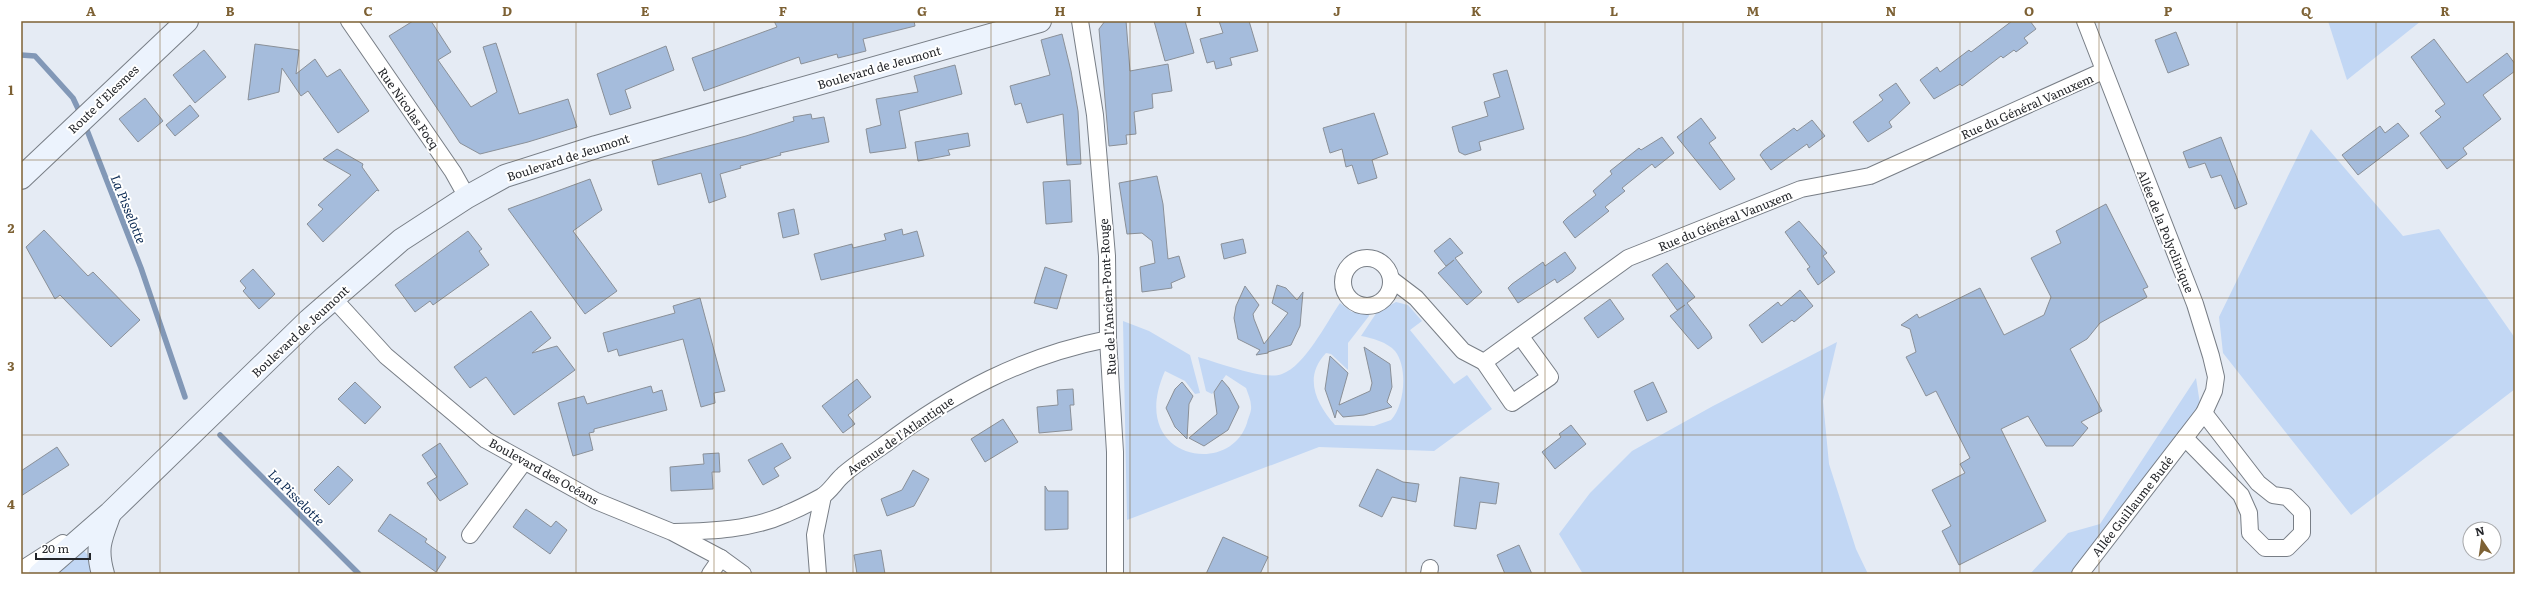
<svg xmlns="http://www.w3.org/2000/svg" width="2536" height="595" font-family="Literata,serif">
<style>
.green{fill:#c2d7f4}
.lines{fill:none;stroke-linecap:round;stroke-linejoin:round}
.stream{stroke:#8298b7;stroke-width:5.5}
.building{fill:#a5bcdc;stroke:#8a9098}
.street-casing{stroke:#787e86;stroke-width:18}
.secondary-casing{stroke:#787e86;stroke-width:24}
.street{stroke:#fff;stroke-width:16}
.secondary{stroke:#ecf3fd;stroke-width:22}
.grid{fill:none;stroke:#7d6134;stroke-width:1;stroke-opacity:0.55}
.labels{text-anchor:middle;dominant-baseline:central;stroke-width:4;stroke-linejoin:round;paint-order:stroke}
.street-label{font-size:12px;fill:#24262a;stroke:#fff}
.water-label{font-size:13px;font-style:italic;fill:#0c2a53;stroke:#fff}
.neatline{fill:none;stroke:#7d6134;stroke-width:1.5}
.grid-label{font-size:13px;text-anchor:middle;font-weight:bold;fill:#7d6134}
</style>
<rect width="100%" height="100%" fill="#e5ebf4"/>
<g class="green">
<path d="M2328 21H2421L2347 80Z"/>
<path d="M2311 129 2403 236 2439 229 2515 338V389L2351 515 2223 353 2219 317Z"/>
<path d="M1396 302 1408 305 1422 321 1410 330 1454 384 1467 375 1492 409 1434 451 1319 447 1127 520 1123 321 1149 331 1190 355 1200 393 1195 394 1185 381 1165 371C1126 458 1229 479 1247 423 1248 418 1252 411 1251 406 1251 400 1248 394 1246 388L1226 375 1212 394 1206 391 1198 357C1217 362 1264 381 1282 374 1305 366 1326 323 1340 303L1352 312 1369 313V316L1348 343V370L1331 354 1326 353C1303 377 1316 404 1335 425L1374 426 1391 420C1405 405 1408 367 1395 351 1387 342 1372 338 1361 336L1377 312Z"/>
<path d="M1837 342 1823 401 1829 464 1856 549 1868 574H1583L1559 534 1590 493 1632 451 1713 406Z"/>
<path d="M2196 378 2200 404 2074 574H2030L2068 533 2100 524Z"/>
<path d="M83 550 89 556 91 574H51Z"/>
</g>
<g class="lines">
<g class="stream">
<path d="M21 55 35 56 73 98 81 115"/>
<path d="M85 125 141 268 185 397"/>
<path d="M220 435 359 574"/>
</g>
</g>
<g class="building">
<path d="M413 21H431L451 52 438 60 471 107 497 92 483 47 496 43 519 114 568 99 577 127 528 142 480 154 460 143 389 36Z"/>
<path d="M774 21H914L915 26 863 39 866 51 838 58 837 54 801 64 799 57 704 91 692 58 777 27Z"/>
<path d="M1105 21H1126L1130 71 1168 64 1172 91 1152 94 1153 108 1134 112 1136 134 1126 135 1127 144 1109 146 1099 29Z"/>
<path d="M1154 21H1185L1194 53 1165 61Z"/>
<path d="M1219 21H1249L1258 51 1230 58 1232 65 1216 69 1214 61 1207 63 1200 39 1223 33Z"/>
<path d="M2012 21H2030L2036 29 2024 38 2028 43 2016 52 2014 50 2003 58 2001 56 1962 86 1960 84 1934 99 1920 80 1937 67 1940 72 1969 50 1971 52Z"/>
<path d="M2176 32 2189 65 2168 73 2155 40Z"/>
<path d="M1062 34 1071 71 1078 111 1081 164 1067 165 1063 114 1027 123 1021 103 1015 105 1010 86 1050 75 1041 40Z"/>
<path d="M2434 39 2467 83 2507 53 2515 64V71L2483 95 2501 119 2463 148 2467 154 2447 169 2420 133 2441 117 2435 111 2445 104 2411 57Z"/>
<path d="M255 44 299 50 296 74 315 59 327 77 340 69 369 111 338 133 308 91 301 96 282 68 279 92 248 100Z"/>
<path d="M666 46 674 70 625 90 631 108 610 115 597 74Z"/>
<path d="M204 50 226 77 195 103 173 75Z"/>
<path d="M955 65 962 94 899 111 906 148 870 153 866 129 881 125 876 99 918 92 914 76Z"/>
<path d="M1507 70 1524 129 1479 142 1481 150 1465 155 1459 152 1452 127 1488 116 1484 102 1500 97 1493 74Z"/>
<path d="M1896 83 1910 103 1889 122 1892 127 1868 142 1853 122 1883 100 1879 95Z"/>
<path d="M145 98 163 121 138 142 119 119Z"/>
<path d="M190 105 199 116 175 136 166 125Z"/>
<path d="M1374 113 1388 154 1372 160 1377 178 1358 184 1352 165 1346 167 1342 149 1330 153 1323 128Z"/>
<path d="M811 114 812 119 824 117 829 142 780 153 781 155 740 166 741 168 720 174 726 197 709 203 701 173 658 185 652 161 746 136 794 121 793 117Z"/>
<path d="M1701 118 1716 138 1709 143 1735 179 1720 190 1677 137Z"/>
<path d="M1812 120 1825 136 1809 148 1807 144 1771 170 1760 155 1763 151 1794 128 1797 131Z"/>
<path d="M2398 123 2409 136 2358 175 2342 155 2380 126 2385 133Z"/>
<path d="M968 133 970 146 948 150 950 155 918 161 915 142Z"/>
<path d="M1662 137 1674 153 1655 168 1652 164 1622 188 1625 191 1605 207 1609 211 1575 238 1563 222 1567 218 1596 195 1593 191 1612 174 1610 171 1639 148 1641 150Z"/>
<path d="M2221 137 2247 204 2235 209 2221 175 2211 178 2205 163 2189 168 2183 152Z"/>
<path d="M337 149 363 164 362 167 379 191 377 190 323 242 307 224 323 209 318 205 351 175 323 159Z"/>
<path d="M1157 176 1163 204 1168 259 1179 256 1185 277 1171 283 1172 288 1142 292 1140 267 1155 263 1152 241 1142 233 1127 234 1119 183Z"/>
<path d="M590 179 602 210 573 231 617 291 585 314 508 209Z"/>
<path d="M1070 180 1072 222 1046 224 1043 182Z"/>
<path d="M2106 204 2148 287 2143 289 2147 297 2100 323 2087 339 2070 349 2102 411 2081 422 2088 428 2073 446H2046L2028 416 2001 429 2046 521 1959 565 1942 531 1951 526 1932 490 1965 473 1960 464 1970 458 1936 391 1926 396 1906 357 1916 352 1910 329 1901 325 1917 314 1919 318 1980 288 2004 335 2044 315 2051 297 2031 258 2061 243 2056 231Z"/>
<path d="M794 209 799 234 783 238 778 213Z"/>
<path d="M1799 221 1827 253 1823 256 1835 272 1818 285 1807 269 1810 267 1785 232Z"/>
<path d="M902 229 903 235 917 231 924 256 821 280 814 254 852 244 853 248 886 240 884 234Z"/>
<path d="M44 230 88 276 93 272 140 320 111 347 60 295 55 299 26 247Z"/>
<path d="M468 231 482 249 479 251 489 265 433 305 430 301 415 312 395 285Z"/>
<path d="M1450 238 1463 253 1455 258 1482 292 1467 305 1438 273 1454 260 1446 266 1434 251Z"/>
<path d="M1243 239 1246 253 1224 259 1221 244Z"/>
<path d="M1565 252 1576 268 1573 272 1557 283 1555 279 1518 303 1508 288 1512 284 1543 262 1545 266Z"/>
<path d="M1667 263 1695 297 1687 303 1710 333 1712 338 1698 349 1670 316 1685 305 1677 310 1652 275Z"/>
<path d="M1045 267 1067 275 1057 309 1034 303Z"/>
<path d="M253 269 275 294 259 309 243 291 246 288 240 281Z"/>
<path d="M1277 285 1286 288 1297 300 1303 292 1300 326 1291 345 1268 352V353L1256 355 1260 350 1238 339 1234 318 1236 306 1245 286 1259 305 1253 314 1254 319 1264 344 1288 313 1272 303Z"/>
<path d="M1800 290 1813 306 1794 322 1792 320 1762 343 1749 325 1778 302 1781 306Z"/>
<path d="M700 298 725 391 714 393 715 403 701 407 683 339 619 356 617 349 608 352 603 333 675 313 673 306Z"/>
<path d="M1610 299 1624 319 1598 338 1584 318Z"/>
<path d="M531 311 551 338 532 353 557 346 575 370 514 415 486 377 470 388 454 367Z"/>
<path d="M1364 347 1390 364 1392 387 1387 402 1392 407 1364 415 1343 417 1337 410 1335 418 1325 389 1330 356 1348 373 1339 405 1370 391 1372 383Z"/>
<path d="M857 379 871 397 848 415 855 424 843 433 822 406Z"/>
<path d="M1222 380 1229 388 1239 407 1228 430 1204 446 1189 438 1217 414 1214 392Z"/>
<path d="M355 382 381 407 365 424 338 399Z"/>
<path d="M1182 382 1193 396 1189 404 1187 439 1175 427 1166 408 1175 389Z"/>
<path d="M1653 382 1667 412 1647 421 1634 391Z"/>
<path d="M651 386 653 393 662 390 667 410 594 429V432L589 433 593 450 573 456 558 403 584 396 587 404Z"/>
<path d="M1073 389 1074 405H1070L1072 430 1039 433 1037 407 1058 405 1057 390Z"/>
<path d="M1003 419 1018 442 985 462 971 439Z"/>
<path d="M1571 425 1586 444 1555 469 1542 452 1561 437 1559 434Z"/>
<path d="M440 443 468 484 440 501 427 483 437 477 422 455Z"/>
<path d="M782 443 791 458 774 468 779 476 763 485 748 460Z"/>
<path d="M57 447 69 465 21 496V471Z"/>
<path d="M719 453 720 472H712L713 489 671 491 670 467 704 464 703 454Z"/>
<path d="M338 466 353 480 329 505 314 490Z"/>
<path d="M1377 469 1403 482 1419 484 1416 502 1392 497 1382 517 1359 506Z"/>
<path d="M913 470 929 479 914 506 887 516 881 499 902 490Z"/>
<path d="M1460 477 1499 483 1496 504 1480 502 1476 529 1454 526Z"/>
<path d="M1045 486 1048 491H1068V529L1045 530Z"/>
<path d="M526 509 551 527 556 521 567 530 550 554 513 527Z"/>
<path d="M390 514 427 539 425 542 446 557 436 572 378 531Z"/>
<path d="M1223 537 1268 557 1260 574H1206Z"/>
<path d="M1519 545 1532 574H1505L1497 555Z"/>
<path d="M881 550 885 574H857L854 555Z"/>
</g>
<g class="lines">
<g class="street-casing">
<g id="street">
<path d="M349 21 453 172 467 197"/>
<path d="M1080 21 1095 115 1107 256 1108 339 1115 452V574"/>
<circle cx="1367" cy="282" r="24"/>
<path d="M1391 279 1416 298 1463 351 1484 362 1628 258 1801 189 1870 176 2103 71"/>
<path d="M334 299 386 356 486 440 596 501 672 532 721 558 743 574"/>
<path d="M1484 362 1512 403 1550 377 1521 337"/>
<path d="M2185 438 2241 495 2249 513 2250 533 2265 548H2287L2302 533V512L2287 497 2273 495 2258 483 2204 413"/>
<path d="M674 532C711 531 751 530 786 514 798 509 810 503 821 497 830 492 835 482 843 475 855 464 870 455 884 445 953 393 1022 356 1108 339"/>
<path d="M470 535 524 462"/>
<path d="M21 570 63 543"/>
<path d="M710 574 721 558"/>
<path d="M818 574 815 535 823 496"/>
<path d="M1429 574 1430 568"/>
<path d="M2080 574 2204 413 2214 391 2216 377 2211 356 2195 304 2085 21"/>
</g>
</g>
<g class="secondary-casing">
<g id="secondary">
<path d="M21 178 187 21"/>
<path d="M40 574 110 513 309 320 401 240 467 197 505 176 596 147 1040 21"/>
<path d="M103 574C96 549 100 540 109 516"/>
</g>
</g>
<use href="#street" class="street"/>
<use href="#secondary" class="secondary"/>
</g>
<path class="grid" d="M160 21V574M299 21V574M437 21V574M576 21V574M714 21V574M853 21V574M991 21V574M1130 21V574M1268 21V574M1406 21V574M1545 21V574M1683 21V574M1822 21V574M1960 21V574M2099 21V574M2237 21V574M2376 21V574M21 160H2515M21 298H2515M21 435H2515"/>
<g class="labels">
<g class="street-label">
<text transform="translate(879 67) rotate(-16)">Boulevard de Jeumont</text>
<text transform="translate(103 99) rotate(-44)">Route d'Elesmes</text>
<text transform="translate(2027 106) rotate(-24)">Rue du Général Vanuxem</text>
<text transform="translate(409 108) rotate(55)">Rue Nicolas Focq</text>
<text transform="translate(568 157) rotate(-18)">Boulevard de Jeumont</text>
<text transform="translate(1725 220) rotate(-22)">Rue du Général Vanuxem</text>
<text transform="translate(2166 231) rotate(68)">Allée de la Polyclinique</text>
<text transform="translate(1107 297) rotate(-93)">Rue de l'Ancien-Pont-Rouge</text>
<text transform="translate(300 331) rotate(-43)">Boulevard de Jeumont</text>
<text transform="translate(900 435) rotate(-35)">Avenue de l'Atlantique</text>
<text transform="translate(544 471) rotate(29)">Boulevard des Océans</text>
<text transform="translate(2132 506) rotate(-52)">Allée Guillaume Budé</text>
</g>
<g class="water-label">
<text transform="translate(129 209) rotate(68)">La Pisselotte</text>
<text transform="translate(297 497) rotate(45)">La Pisselotte</text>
</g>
</g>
<rect width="2536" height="595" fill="none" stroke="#ffffff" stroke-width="44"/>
<g transform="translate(2482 541) rotate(347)"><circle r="19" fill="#ffffff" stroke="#a7a8aa"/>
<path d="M0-3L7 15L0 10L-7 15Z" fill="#7d6134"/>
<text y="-6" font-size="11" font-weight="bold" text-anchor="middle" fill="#24262a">N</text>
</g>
<path d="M36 553v6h54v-6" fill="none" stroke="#24262a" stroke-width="2"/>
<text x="42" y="553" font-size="12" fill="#24262a" stroke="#ffffff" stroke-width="3" paint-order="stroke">20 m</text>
<rect x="22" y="22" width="2492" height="551" class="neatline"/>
<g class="grid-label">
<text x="91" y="16">A</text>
<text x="230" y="16">B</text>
<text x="368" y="16">C</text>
<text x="507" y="16">D</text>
<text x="645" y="16">E</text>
<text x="783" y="16">F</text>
<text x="922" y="16">G</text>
<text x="1060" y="16">H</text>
<text x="1199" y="16">I</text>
<text x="1337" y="16">J</text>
<text x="1476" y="16">K</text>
<text x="1614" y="16">L</text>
<text x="1753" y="16">M</text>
<text x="1891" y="16">N</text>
<text x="2029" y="16">O</text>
<text x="2168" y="16">P</text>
<text x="2306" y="16">Q</text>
<text x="2445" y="16">R</text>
<text x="11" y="95">1</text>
<text x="11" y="233">2</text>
<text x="11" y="371">3</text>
<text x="11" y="509">4</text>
</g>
</svg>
